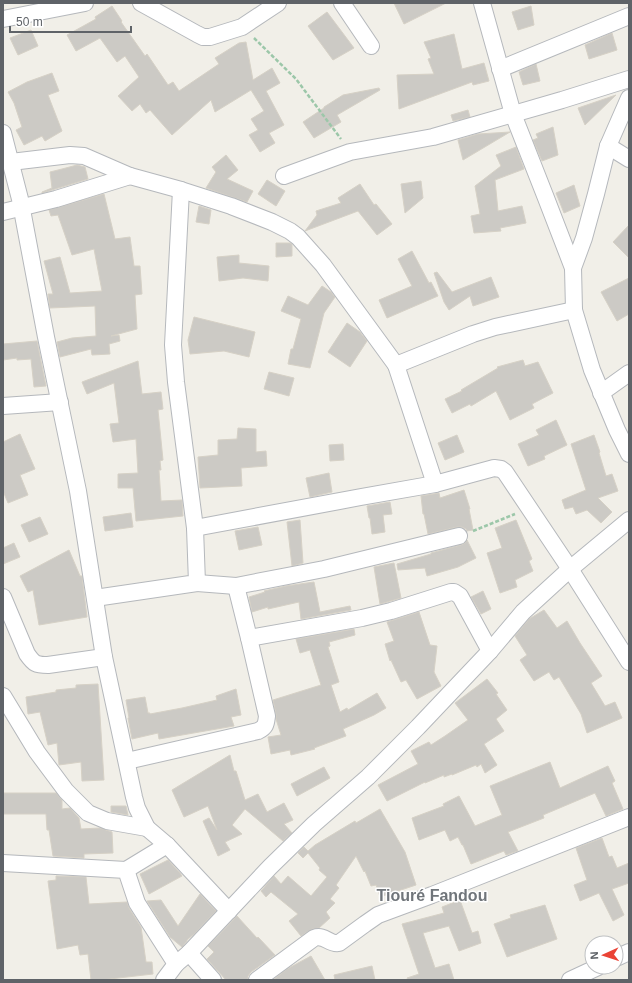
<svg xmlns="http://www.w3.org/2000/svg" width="632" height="983" font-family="Helvetica,sans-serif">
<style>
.building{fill:#cccac5;stroke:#d6d1c6}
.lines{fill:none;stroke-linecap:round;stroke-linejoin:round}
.minor-casing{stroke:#b5b8bc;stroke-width:18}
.path{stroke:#9cc7a9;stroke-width:2.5;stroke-dasharray:4 2;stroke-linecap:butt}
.minor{stroke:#fff;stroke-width:16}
.labels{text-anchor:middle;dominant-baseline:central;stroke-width:3;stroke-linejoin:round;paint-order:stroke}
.quarter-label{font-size:16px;font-weight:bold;fill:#70757a;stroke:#fff}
</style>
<rect width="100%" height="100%" fill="#f1efe8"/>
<g class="building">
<path d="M394 3H446L404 24Z"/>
<path d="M112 6 122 21 121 22 145 56 147 54 168 85 173 82 179 91 219 64 215 58 239 43 246 42 253 80 272 68 280 83 266 91 284 125 269 133 275 143 260 152 249 135 258 130 251 119 264 111 251 90 215 112 211 100 172 135 150 110 146 113 140 104 132 111 118 96 139 77 125 56 117 62 100 38 76 51 67 35 96 19 95 17Z"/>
<path d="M531 6 534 25 518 30 512 12Z"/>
<path d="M327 12 354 48 333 60 308 26Z"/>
<path d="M31 30 38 46 18 55 10 38Z"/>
<path d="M612 33 617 50 589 59 585 45Z"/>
<path d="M454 34 462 69 484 63 489 81 473 85 472 82 399 109 397 75 434 74 428 59 431 58 424 42Z"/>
<path d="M536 64 540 81 523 85 519 72Z"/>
<path d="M52 73 59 91 48 95 62 131 45 141 42 136 24 145 16 130 22 127 14 103 8 92 27 82Z"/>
<path d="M379 88 380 90 337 115 341 122 314 138 303 122 324 108V107L343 95Z"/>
<path d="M616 95 585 125 578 108Z"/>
<path d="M468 110 470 117 453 121 451 115Z"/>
<path d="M553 127 558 155 542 161 533 140 538 138 536 134Z"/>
<path d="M510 132 463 160 458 140 478 134Z"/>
<path d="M516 147 524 169 495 180 498 211 522 206 526 223 500 228 501 231 474 233 471 216 480 214 475 186 501 166 496 155Z"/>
<path d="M226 155 238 170 227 179 253 191 247 202 206 188 216 172 212 167Z"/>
<path d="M77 165 85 167 88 179 42 193V192L52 188 50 172 62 169Z"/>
<path d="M267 180 285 191 276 206 258 194Z"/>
<path d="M421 181 423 198 405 213 401 184Z"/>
<path d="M360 184 374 205 376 204 392 224 377 235 358 211 305 231 317 215 316 211 341 203 338 198Z"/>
<path d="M574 185 580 206 564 213 556 193Z"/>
<path d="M104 194 115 239 130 237 134 266H140L142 294 135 295 137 329 111 336 119 335 120 341 109 344 110 354 92 355 91 349 60 357 57 342 72 338 96 336 95 306 50 308 48 294H53L44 261 60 257 70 293 102 291 94 249 72 255 58 215 51 216 49 210Z"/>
<path d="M199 206 211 210 209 224 196 222Z"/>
<path d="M629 225V258L613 242Z"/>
<path d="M276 243H290L292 244V256L276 257Z"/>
<path d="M412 251 429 283 431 282 438 296 387 318 379 300 412 286 398 259Z"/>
<path d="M239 255V263L269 266 268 281 243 278 219 281 217 257Z"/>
<path d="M437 272 452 292 491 277 499 297 473 306 470 296 449 310 444 302 434 273Z"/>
<path d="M629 278V314L617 321 601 292Z"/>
<path d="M322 286 331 292 335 297 324 313 310 368 288 364 291 349H293L301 319 281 311 288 296 308 305Z"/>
<path d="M194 317 255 332 249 357 224 351 190 354 188 340Z"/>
<path d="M347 323 360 332 367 341 350 367 328 352Z"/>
<path d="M37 341 46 386 34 387 31 359 17 360V358L3 360V344Z"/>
<path d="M523 360 525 366 538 362 553 393 532 404 534 408 510 420 496 391 471 406 470 404 452 413 445 399 462 391 461 390 498 368 497 367Z"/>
<path d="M138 361 142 394 161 392 163 409 158 410 163 460 160 461 161 470H159L161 501 182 500 183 516 136 521 133 488H118V474L138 473 136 439 113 442 110 424 119 423 114 383 87 394 82 382Z"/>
<path d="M269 372 294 378 289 396 264 389Z"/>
<path d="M556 420 567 445 544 456 545 459 528 466 518 444 539 435 536 430Z"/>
<path d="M238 428 256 429V452L266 451 267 466 241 468 242 486 200 488 198 457 218 455V440L237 439Z"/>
<path d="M20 434 35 469 20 475 28 495 8 503 3 491V442Z"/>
<path d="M457 435 464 452 445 460 438 443Z"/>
<path d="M594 435 600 452 599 453 606 476 612 474 618 491 598 498 612 512 601 523 587 510 576 514 573 507 565 509 562 500 586 490 571 444Z"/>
<path d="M343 444 344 460 330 461 329 445Z"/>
<path d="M329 473 332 492 310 497 306 478Z"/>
<path d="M464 490 470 509H469L473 530 467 531 466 529 462 527H457L428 534 424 514H423L421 496 439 493 440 498Z"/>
<path d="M390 502 392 514 383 515 385 532 372 534 370 518H369L367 506Z"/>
<path d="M131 513 133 527 105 531 103 517Z"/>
<path d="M40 517 48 534 29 542 21 525Z"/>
<path d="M300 520 303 563 292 566 287 522Z"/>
<path d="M516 520 532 559 529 561 533 571 515 580 517 587 500 593 487 553 502 548 495 528Z"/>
<path d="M258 527 262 545 239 550 235 531Z"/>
<path d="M467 540 476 558 458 567 427 576 425 568 398 570 397 564 431 554V553L461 545 465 543Z"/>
<path d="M14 543 20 557 3 564V548Z"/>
<path d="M69 550 80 576H82L87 617 39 625 33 590 28 592 20 576Z"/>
<path d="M394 563 401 598 380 604 374 567Z"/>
<path d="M314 582 320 612 350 606 351 610 301 619 299 602 268 609V607L252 612 249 597 265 592 264 591 286 586Z"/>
<path d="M483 591 491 609 481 614 471 597Z"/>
<path d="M544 610 557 628 567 621 580 643 602 676 591 683 605 706 615 702 622 718 587 733 581 714 559 677 554 680 549 672 534 681 520 660 527 655 515 636 529 619Z"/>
<path d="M419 612 430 645 437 646 434 672 441 686 417 699 406 680 401 682 391 660 390 661 385 644 394 641 387 622Z"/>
<path d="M354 629 355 635 329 642 330 646 328 647 339 682 331 685 340 712 347 708 348 710 377 693 386 708 374 715 343 729 346 736 314 748 315 749 291 755 290 750 271 754 268 737 281 735 276 719V714L273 700 321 685 310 650 300 653 296 639Z"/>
<path d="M487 679 498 693 496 694 507 710 496 719 504 731 484 744 497 765 485 773 481 764 477 767 476 765 452 775V774L444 777V775L425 783V782L387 801 378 785 418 764 411 751 429 742 431 745 445 736 468 720 455 703Z"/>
<path d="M98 684 104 780 82 781 81 762 59 765 57 743 48 745 40 712 28 714 26 697 56 692V690L76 688V685Z"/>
<path d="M236 689 241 715 231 717 234 726 159 739 158 733 132 739 128 718H129L126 700 145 697 148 713H150V714L182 708 217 700 216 696Z"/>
<path d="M230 755 234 771H236L245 800 258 794 267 812 284 803 293 820 284 824 292 833 283 841 245 809 232 825 242 834 225 842 230 850 218 856 203 821 209 818 217 830 208 806 184 817 172 790Z"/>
<path d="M550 762 560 788 608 766 615 781 612 783 623 809 606 816 595 793 543 815 544 818 508 832 518 851 506 855 504 851 471 864 463 845H462L458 837 450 841 445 830 419 840 412 818 444 806 443 804 459 796 475 826 502 815 490 786Z"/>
<path d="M324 767 330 778 297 796 291 784Z"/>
<path d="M3 793H56L62 800V809L70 808 79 818 81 829 100 828 112 832 113 853 84 854V858L53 856 49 830H47L46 814H3Z"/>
<path d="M111 806H126L128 815 111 812Z"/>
<path d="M380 809 405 852 416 885 380 897 376 885 371 886 365 871 364 872 356 856 336 885 339 888 330 899 335 903 326 912 330 918 319 928 312 929 301 936 289 921 298 914 271 892 266 897 261 891 274 876 281 884 288 876 311 896 327 877 319 870 320 868 308 853 303 858 298 853 304 847 308 851 315 845 355 821 356 823Z"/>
<path d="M602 838 609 857 612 856 617 868 629 863V883L612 889 624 915 613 921 599 893 580 901 574 885 587 880 576 848Z"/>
<path d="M168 860 180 873 182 876 149 894 140 874Z"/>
<path d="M56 876 86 877 89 904 127 902 129 908 141 927 146 962H152L153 974 101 980H91L88 954 80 955 78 945 57 949 48 881 56 880Z"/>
<path d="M200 894 216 911 194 934 187 940V941L182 947 170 937 147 901 161 900 178 926Z"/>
<path d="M460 900 472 933 478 931 481 943 459 951 449 926 423 933 435 968 449 964 454 980H408L407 978 419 974 402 924 444 913 442 907Z"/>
<path d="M545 905 557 939 507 957 494 924 511 918 510 915Z"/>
<path d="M237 916 257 938 258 937 275 955 251 972 248 976V980H226L207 959 214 952 208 946Z"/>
<path d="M311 956 325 980H273L287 969Z"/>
<path d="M372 966 375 980H335L334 975Z"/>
</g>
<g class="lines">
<g class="minor-casing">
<g id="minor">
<path d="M141 3 197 34 203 37H210L242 27 278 3"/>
<path d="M342 3 371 46"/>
<path d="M482 3 513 114 546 198 573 268"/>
<path d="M3 19 85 3"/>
<path d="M500 69 629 16"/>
<path d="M629 98 608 146 596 194 584 238 573 268 574 310 592 370 617 430 629 454"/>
<path d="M3 133 20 199 46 337 78 491 104 657 134 797 137 808 147 828 167 845 229 911"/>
<path d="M608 146 629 159"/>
<path d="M11 162 70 155 84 156 130 176 181 190 231 206 272 222 290 231 298 237 323 265 396 365 473 334 495 327 574 310"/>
<path d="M284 176 350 152 433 137 562 100 629 79"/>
<path d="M3 212 56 199 130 176"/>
<path d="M396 365 435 484 494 468 501 469 505 472 570 569 629 662"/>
<path d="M601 393 629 373"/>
<path d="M3 406 60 402"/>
<path d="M195 528 361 497 435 484"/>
<path d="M197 583 236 586 324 569 459 536"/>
<path d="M236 586 249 638 362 618 391 611 451 592H454L460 596 490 651"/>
<path d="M3 597 27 654C34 664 36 665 48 665L104 657"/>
<path d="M95 598 197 583 195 528 176 382 173 345 181 190"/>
<path d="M3 696 37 752 66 791 88 813 107 821 147 828"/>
<path d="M127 761 258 731C266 727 266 724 267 716L249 638"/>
<path d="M3 863 126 870 137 903 176 964"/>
<path d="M126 870 167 845"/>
<path d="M189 953 213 980"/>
<path d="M616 958 629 952"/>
<path d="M164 980 176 964 189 953 270 867 314 824 368 777 418 727 490 651 523 612 570 569 629 520"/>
<path d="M257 980 314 938C325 934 329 945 339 943L365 924 378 915 432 895 629 817"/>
<path d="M570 980 598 967"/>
</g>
</g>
<g class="path">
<path d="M254 38 296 79 341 139"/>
<path d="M473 531 515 514"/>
</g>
<use href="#minor" class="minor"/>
</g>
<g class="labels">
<g class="quarter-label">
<text x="432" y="895">Tiouré Fandou</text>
</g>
</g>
<rect width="632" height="983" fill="none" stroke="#5f6368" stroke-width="8"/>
<g transform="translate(604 955) rotate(267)"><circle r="19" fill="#ffffff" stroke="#bfc1c3"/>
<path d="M0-3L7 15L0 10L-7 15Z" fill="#ea4335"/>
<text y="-6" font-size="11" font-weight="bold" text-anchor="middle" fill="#5f6368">N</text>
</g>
<path d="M10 26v6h121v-6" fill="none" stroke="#5f6368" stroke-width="2"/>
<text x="16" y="26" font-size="12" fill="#5f6368" stroke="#ffffff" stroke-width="3" paint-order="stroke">50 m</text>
</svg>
